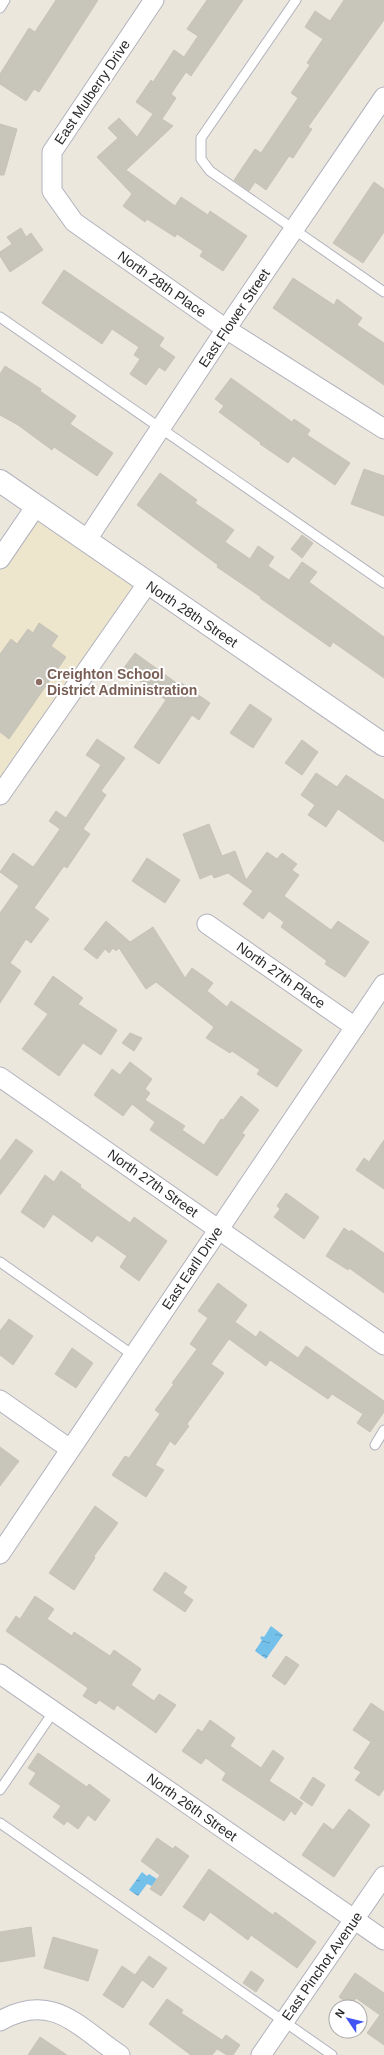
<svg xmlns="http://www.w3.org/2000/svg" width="384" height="2055" font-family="Helvetica,sans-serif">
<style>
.education{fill:#ede6cd}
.water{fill:url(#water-ripples)}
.building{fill:#c8c5bb;stroke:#c7c3b7}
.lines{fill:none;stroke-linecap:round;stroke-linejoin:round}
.lane-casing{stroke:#b1b2be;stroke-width:11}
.street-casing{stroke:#b1b2be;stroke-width:21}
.secondary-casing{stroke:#b1b2be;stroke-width:24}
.lane{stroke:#fff;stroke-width:9}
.street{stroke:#fff;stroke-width:19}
.secondary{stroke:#fff;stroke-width:22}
.education-dot{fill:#8d6e63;stroke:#fff;stroke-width:1.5}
.labels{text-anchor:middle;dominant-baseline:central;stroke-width:4;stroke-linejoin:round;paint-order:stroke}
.street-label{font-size:14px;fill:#2b2b2b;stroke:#fff}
.education-label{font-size:14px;font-weight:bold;fill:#785e54;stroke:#fff;text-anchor:start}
</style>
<defs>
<pattern id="water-ripples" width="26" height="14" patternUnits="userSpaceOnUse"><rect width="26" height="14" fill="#73c0eb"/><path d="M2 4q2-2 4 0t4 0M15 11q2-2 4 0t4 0" fill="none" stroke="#5f9cbf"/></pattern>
</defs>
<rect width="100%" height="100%" fill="#ece7dd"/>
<path class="education" d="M36 506 147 584 0 795V559Z"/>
<g class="water">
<path d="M271 1626 283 1635 266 1659 255 1651 262 1640 260 1638 262 1636 264 1637Z"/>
<path d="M142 1872 147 1876 149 1874 157 1879 152 1886 147 1884 138 1896 129 1890Z"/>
</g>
<g class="building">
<path d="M56 0H98L39 92 34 89 26 101 0 84V74L29 28 35 32Z"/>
<path d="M207 0H243L191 76 186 72 171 94 176 98 162 119 173 126 126 170 175 206 181 197 208 215 210 211 247 236 223 271 200 256 203 251 177 234 175 237 147 219 145 222 123 206 132 194 97 157 118 138 108 128 119 118 137 137 153 114 136 102 151 80 153 82 174 50 184 57 198 36 187 29Z"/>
<path d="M344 0H384V20L308 127 312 129 293 158 289 156 266 190 255 182 249 191 234 180 255 149 261 153 298 98 291 93 310 65 307 63 323 39 305 27 315 11 330 21Z"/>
<path d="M0 124 17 129 4 175H0Z"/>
<path d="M374 182 384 189V232L363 263 333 243Z"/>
<path d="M21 228 26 237 31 233 43 250 10 272 0 256V252L12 244 7 237Z"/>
<path d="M64 270 164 338 159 346 175 357 165 371 159 367 146 385 130 374 140 359 134 355 139 347 112 329 102 344 42 303Z"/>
<path d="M293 278 334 305 337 299 362 318 357 325 384 343V385L273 308Z"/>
<path d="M5 366 41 389 40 391 76 416 70 424 113 453 97 476 54 447 52 450 18 425 0 415V374Z"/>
<path d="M231 378 292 422 294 419 310 430 307 435 350 463 335 485 293 456 288 463 260 444 261 443 219 412 224 406 215 399Z"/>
<path d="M364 469 384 476V516L351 504Z"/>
<path d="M160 473 197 500 195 503 234 530 225 542 250 559 258 546 274 557 268 566 289 580 302 562 317 572 309 582 384 637V678L333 642 330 647 260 598 261 597 217 567 218 565 137 505Z"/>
<path d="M302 535 313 543 302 558 291 549Z"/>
<path d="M39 623 58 636 51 646 66 657 9 739 0 732V654L11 639 17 644 28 629 33 633Z"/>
<path d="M135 653 178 684 180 682 210 703 199 720 192 715 159 764 134 747 166 700 123 669Z"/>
<path d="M250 704 272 719 253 748 230 733Z"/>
<path d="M97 739 125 758 101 791 106 795 83 829 90 834 67 868 64 866 34 908 49 919 31 943 26 939 10 963 21 971 0 1003V913L19 886 0 872 13 853 33 867 37 862 60 829 49 821 56 811 66 818 101 765 86 755Z"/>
<path d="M302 740 318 752 302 775 285 763Z"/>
<path d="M316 773 337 787 346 775 384 800V842L338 809 326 827 308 815 315 805 301 795Z"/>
<path d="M209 824 222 856 235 851 246 880 267 852 277 859 282 853 297 864 292 870 299 875 284 896 331 930 338 921 369 942 345 977 325 964 327 961 281 927 284 922 269 911 263 919 243 904 253 891 228 873 214 878 212 874 200 879 183 834Z"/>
<path d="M147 858 180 880 165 903 132 881Z"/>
<path d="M106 921 130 942 153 927 185 978 192 968 213 983 207 991 227 1007 231 1001 302 1050 277 1087 257 1074 260 1070 232 1051 230 1053 206 1038 214 1027 156 982 146 989 119 948 116 951 113 948 109 953 105 949 97 959 84 949Z"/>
<path d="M53 976 83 998 78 1004 117 1030 101 1055 83 1043 59 1076 22 1049 48 1014 34 1004Z"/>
<path d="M130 1033 142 1038 134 1051 122 1043Z"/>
<path d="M130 1062 152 1079 145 1089 150 1093 145 1100 185 1126 182 1130 204 1145 221 1119 223 1120 241 1096 259 1110 242 1133 245 1135 217 1176 150 1130 155 1122 132 1104 123 1116 94 1095 112 1069 120 1075Z"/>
<path d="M16 1139 33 1151 0 1195V1161Z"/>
<path d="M384 1140V1189L356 1170 364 1158 369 1162Z"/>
<path d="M61 1171 81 1185 80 1187 130 1223 134 1217 167 1241 139 1281 120 1267 127 1256 97 1235 92 1242 53 1214 44 1228 21 1212 45 1175 54 1182Z"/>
<path d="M286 1193 319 1217 304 1239 274 1217 280 1209 277 1206Z"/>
<path d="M344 1228 350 1232 351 1230 384 1253V1293L349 1268 348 1270 326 1256Z"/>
<path d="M218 1283 247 1305 235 1322 256 1337 260 1331 298 1358 306 1346 384 1401V1412L370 1432 357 1423 363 1414 332 1394 328 1399 270 1360 266 1366 229 1339 211 1364 224 1373 187 1424 189 1426 175 1445 170 1441 155 1465 164 1470 146 1497 112 1475 125 1456 129 1458 160 1414 155 1410 174 1384 172 1383 197 1349 190 1344 208 1318 198 1311Z"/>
<path d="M9 1319 33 1336 13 1365 0 1355V1331Z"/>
<path d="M72 1348 93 1363 76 1388 55 1374Z"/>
<path d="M0 1447 19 1461 0 1486Z"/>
<path d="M95 1506 118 1523 94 1556 95 1558 74 1590 49 1573Z"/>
<path d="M165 1572 187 1587 183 1593 193 1600 185 1612 153 1590Z"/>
<path d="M35 1596 54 1609 47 1619 72 1636 74 1632 110 1656 114 1650 141 1669 131 1685 154 1701 159 1694 176 1705 156 1733 117 1705 114 1710 99 1700 96 1704 83 1696 88 1688 6 1631 16 1616 20 1619Z"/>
<path d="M286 1656 299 1665 285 1685 272 1676Z"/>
<path d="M371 1703 384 1712V1789L379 1796 355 1780 361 1772 354 1768 371 1742 353 1730Z"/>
<path d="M210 1720 235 1738 230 1746 261 1768 273 1750 284 1758 269 1781 303 1803 295 1815 291 1811 284 1821 222 1780 226 1773 206 1758 201 1764 182 1751 198 1729 202 1732Z"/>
<path d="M38 1753 87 1787 89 1784 110 1800 95 1821 88 1815 78 1829 67 1821 64 1825 53 1817 61 1806 29 1784 36 1773 28 1768Z"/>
<path d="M313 1777 325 1785 312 1806 300 1798Z"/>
<path d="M349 1809 370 1825 334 1877 302 1855 324 1823 333 1830Z"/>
<path d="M157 1838 173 1849 175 1846 189 1856 161 1896 150 1889 160 1875 141 1861Z"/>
<path d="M209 1869 273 1915 275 1912 316 1942 297 1968 251 1935 248 1940 210 1912 204 1921 183 1907Z"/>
<path d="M31 1927 35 1956 0 1962V1932Z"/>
<path d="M53 1937 98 1950 88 1981 44 1968Z"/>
<path d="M149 1956 167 1968 153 1988 142 1980 123 2008 103 1995 122 1966 135 1975Z"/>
<path d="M251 1971 264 1980 256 1992 243 1983Z"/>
<path d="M355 1973 384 1993V2045L367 2033 380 2015 356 1998 351 2006 339 1997Z"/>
<path d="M167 1999 183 2010 181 2013 222 2040 226 2035 240 2045 233 2055H227L217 2049 212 2055H191L149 2024Z"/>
<path d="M40 2037 67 2055H28Z"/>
</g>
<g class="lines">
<g class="lane-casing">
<g id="lane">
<path d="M296 0 201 138V159L210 171 384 292"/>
<path d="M0 8 5 0"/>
<path d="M0 317 384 583"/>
<path d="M0 1262 133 1355"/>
<path d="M375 1445 384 1430"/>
<path d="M0 1790 54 1711"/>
<path d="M0 1823 332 2055"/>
</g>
</g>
<g class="street-casing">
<g id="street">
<path d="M154 0 52 152V191L74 222 226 329 384 429"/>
<path d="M86 541 226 329 384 97"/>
<path d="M0 559 36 506"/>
<path d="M0 795 147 584"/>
<path d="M207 924 355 1027"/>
<path d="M0 1077 384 1345"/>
<path d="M0 1400 70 1449"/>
<path d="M0 1554 384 984"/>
<path d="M0 1674 384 1940"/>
<path d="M0 2021C53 1991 78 2027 120 2055"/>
<path d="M261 2055 384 1876"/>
</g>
</g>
<g class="secondary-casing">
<path id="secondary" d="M0 481 384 745"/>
</g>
<use href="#lane" class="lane"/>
<use href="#street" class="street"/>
<use href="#secondary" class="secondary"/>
</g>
<circle class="education-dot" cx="39" cy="682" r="4"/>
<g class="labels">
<g class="street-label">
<text transform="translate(92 92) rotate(-56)">East Mulberry Drive</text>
<text transform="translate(162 284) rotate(35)">North 28th Place</text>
<text transform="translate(234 318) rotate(-56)">East Flower Street</text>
<text transform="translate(192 614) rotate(34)">North 28th Street</text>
<text transform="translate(281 975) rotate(35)">North 27th Place</text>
<text transform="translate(153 1183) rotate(35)">North 27th Street</text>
<text transform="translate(192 1268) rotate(-56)">East Earll Drive</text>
<text transform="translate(192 1807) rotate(35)">North 26th Street</text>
<text transform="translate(322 1966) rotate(-55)">East Pinchot Avenue</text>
</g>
<g class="education-label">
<text x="47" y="674">Creighton School<tspan x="47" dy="16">District Administration</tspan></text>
</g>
</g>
<g transform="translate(348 2019) rotate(305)"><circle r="19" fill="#ffffff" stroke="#aaaaaa"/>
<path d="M0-3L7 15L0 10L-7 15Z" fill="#4253f4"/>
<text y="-6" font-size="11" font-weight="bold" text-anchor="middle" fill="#2b2b2b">N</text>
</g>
</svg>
